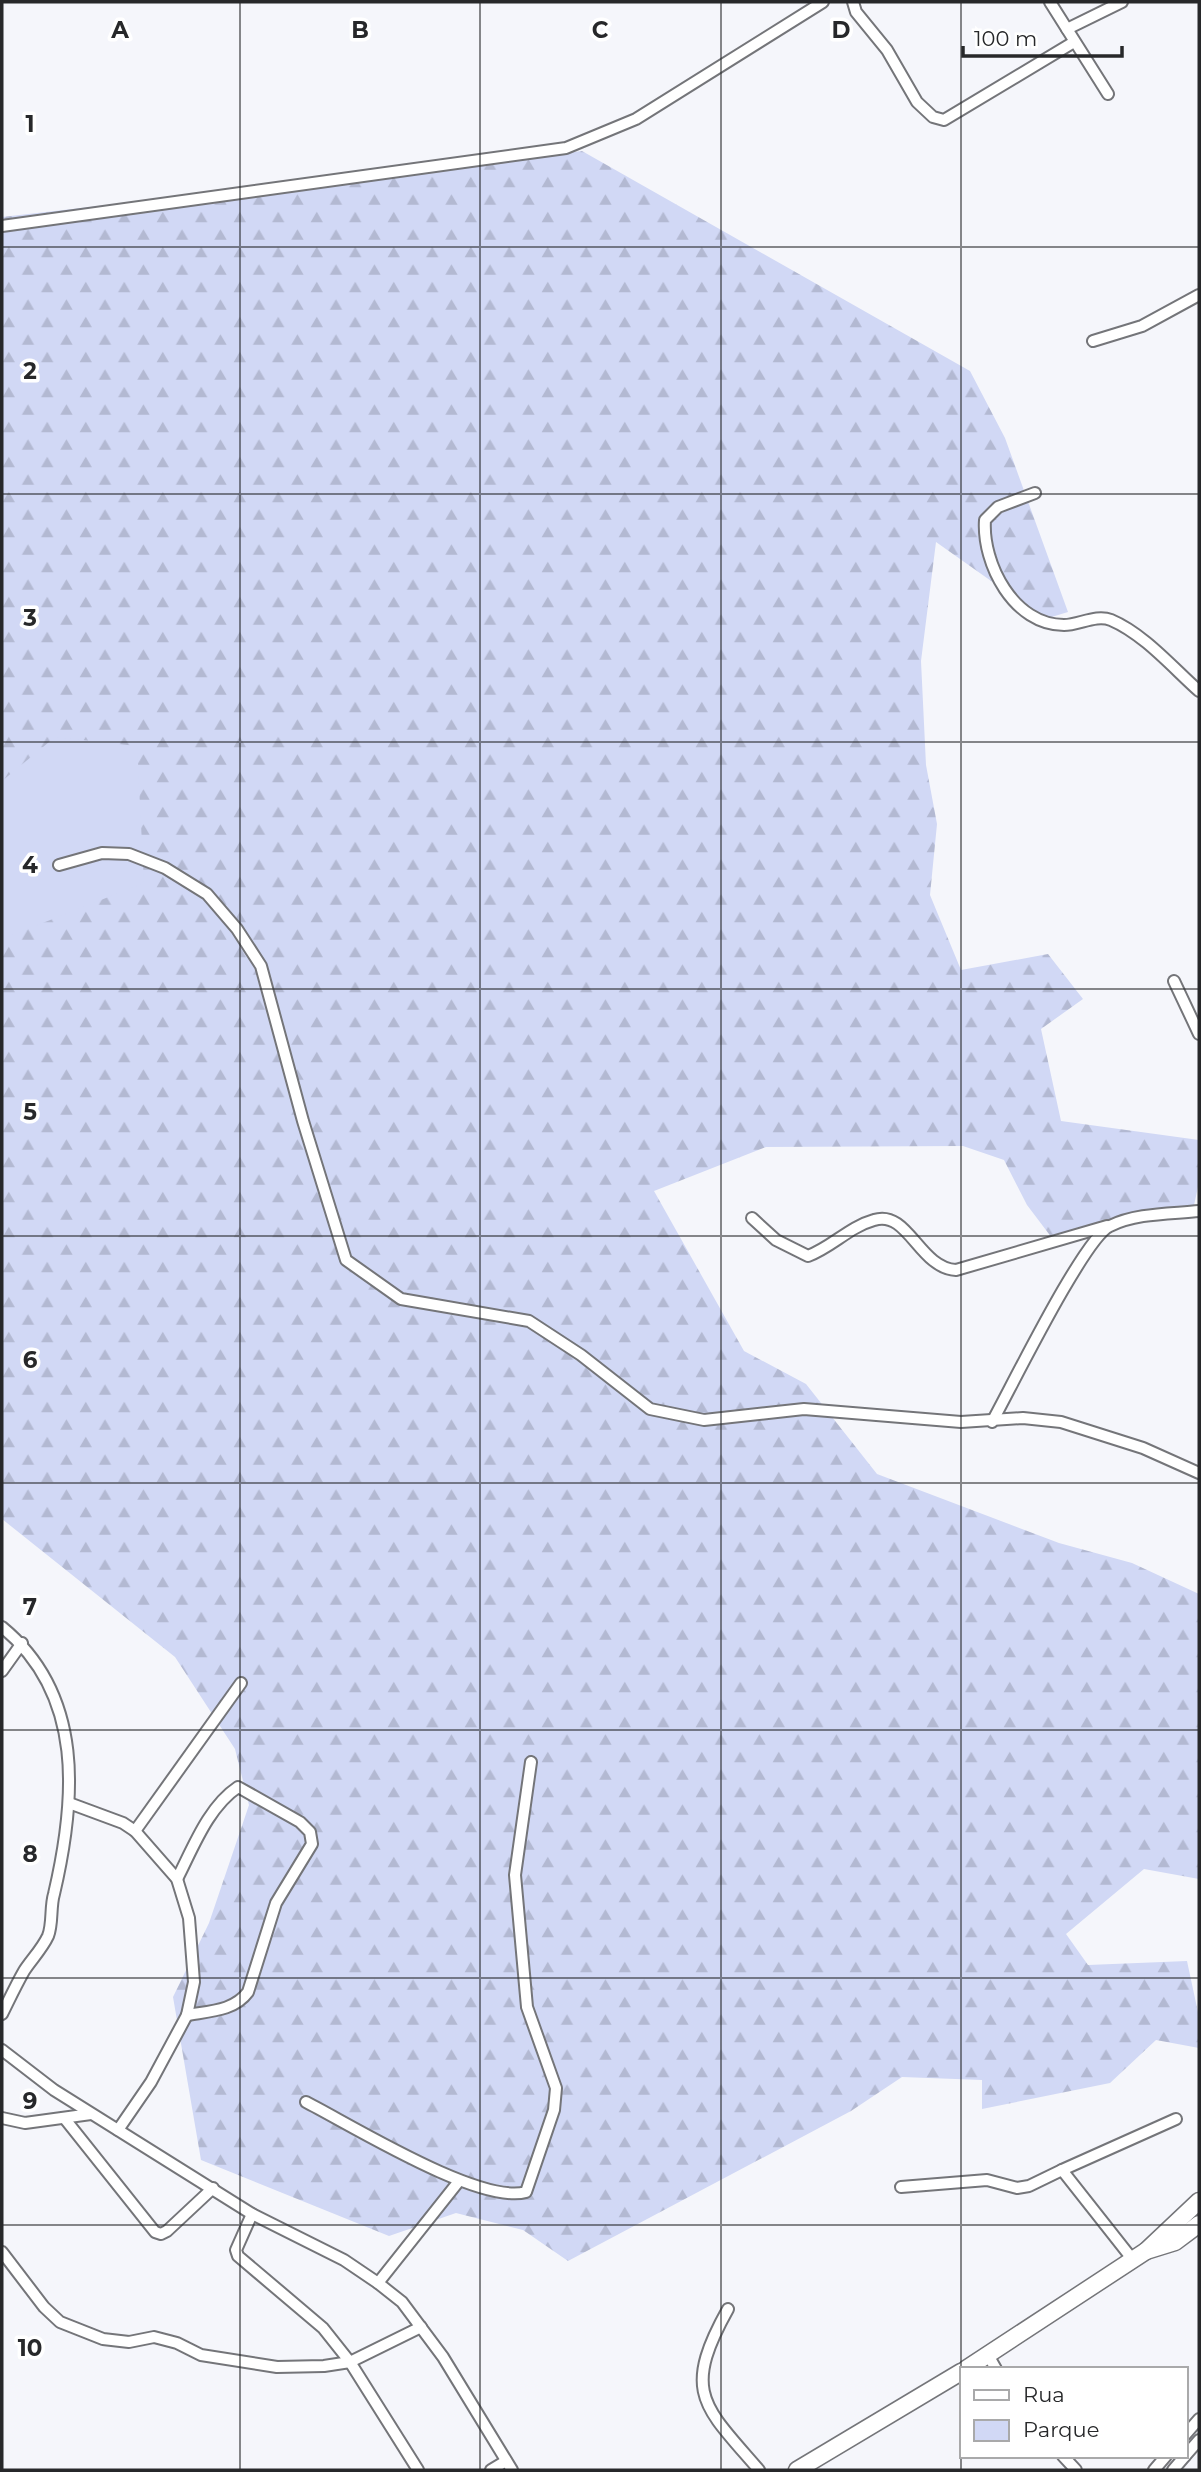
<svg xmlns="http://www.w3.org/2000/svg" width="1201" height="2472" font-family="Montserrat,sans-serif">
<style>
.forest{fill:url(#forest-firs)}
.green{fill:#d1d8f5}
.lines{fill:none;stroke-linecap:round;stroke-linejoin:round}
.street-casing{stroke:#747579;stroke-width:14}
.secondary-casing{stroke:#747579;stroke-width:19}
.street{stroke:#fff;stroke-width:10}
.secondary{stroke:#fff;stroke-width:16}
.grid{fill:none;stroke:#27282a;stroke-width:2;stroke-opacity:0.55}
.grid-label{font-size:23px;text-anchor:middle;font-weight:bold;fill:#27282a;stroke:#fff;stroke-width:7;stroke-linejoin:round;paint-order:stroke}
</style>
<defs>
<pattern id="forest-firs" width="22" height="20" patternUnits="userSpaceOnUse" patternTransform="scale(1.75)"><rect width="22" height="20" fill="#d1d8f5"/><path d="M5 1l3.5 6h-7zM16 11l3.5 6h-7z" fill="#b3b9d2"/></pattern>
</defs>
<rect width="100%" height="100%" fill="#f5f6fb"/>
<path class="forest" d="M582 151 970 371 1005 438 1068 612 1045 619 936 542 921 661 926 765 937 824 930 895 961 970 1048 954 1083 999 1041 1029 1061 1121 1199 1140V1182L1193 1210 1055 1242 1027 1205 1004 1160 963 1146 766 1147 654 1191 744 1351 806 1384 877 1474 1059 1543 1132 1563 1199 1594V1879L1144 1869 1066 1934 1088 1965 1187 1961 1199 2017V2048L1156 2040 1110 2083 982 2109V2080L902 2077 851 2111 568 2261 523 2230 456 2213 389 2236 201 2160 173 1997 209 1923 249 1805 235 1749 175 1657 2 1519V217Z"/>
<path class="green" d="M55 737 137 746 144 883 2 939V781Z"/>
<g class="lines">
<g class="street-casing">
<g id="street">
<path d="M853 2 856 12 887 50 917 102 933 117 944 120 1074 42"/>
<path d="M1050 2 1108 94"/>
<path d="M1067 29 1122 2"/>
<path d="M2 226 566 148 636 119 823 2"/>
<path d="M1093 341 1142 326 1199 295"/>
<path d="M1035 493 998 507 985 520C982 564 1014 625 1064 625 1079 625 1096 614 1111 620 1144 634 1173 668 1199 691"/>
<path d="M59 865 102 853 129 854 165 868 207 894 237 929 261 966 303 1121 346 1260 401 1299 529 1321 581 1355 650 1409 704 1420 804 1409 961 1422 1023 1418 1061 1422 1143 1448 1199 1473"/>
<path d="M1174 981 1199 1034"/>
<path d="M752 1218 776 1240 808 1256C832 1247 849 1227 874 1220 908 1209 919 1268 956 1270L1107 1226"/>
<path d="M992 1422C1011 1388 1084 1238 1110 1226 1136 1213 1170 1214 1199 1211"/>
<path d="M2 1627C85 1695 76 1800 54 1894 50 1907 53 1924 48 1936 42 1949 31 1960 24 1971 16 1985 9 2000 2 2014"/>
<path d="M2 1671 22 1643"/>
<path d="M69 1803 123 1823 135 1831 177 1879 189 1918 194 1982 187 2015 151 2082 118 2130"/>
<path d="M135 1831 241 1683"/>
<path d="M177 1879C193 1848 208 1807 238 1787L300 1822 310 1832 312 1844 276 1903 248 1992C234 2011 210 2011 187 2015"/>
<path d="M2 2050 54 2090 252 2214 344 2260 378 2283 402 2302 443 2357 512 2470"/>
<path d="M306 2102C351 2125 480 2205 526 2192L554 2110 556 2088 527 2007 515 1875 531 1762"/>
<path d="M2 2118 25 2123 91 2114"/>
<path d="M65 2119 155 2232 161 2234 167 2231 213 2188"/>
<path d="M901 2187 987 2180 1017 2188 1029 2186 1062 2170"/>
<path d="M252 2214 236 2250 238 2256 323 2328 350 2362 418 2470"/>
<path d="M2 2252 44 2307 60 2322 103 2339 129 2342 154 2337 177 2343 201 2355 277 2367 324 2366 350 2362 421 2327"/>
<path d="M1133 2260 1062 2170 1176 2119"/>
<path d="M378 2283 459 2181"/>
<path d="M728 2309C681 2393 704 2406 759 2470"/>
<path d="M988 2355 996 2369"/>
<path d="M1185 2435 1199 2419"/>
<path d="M1063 2456 1076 2470"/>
<path d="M1185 2456 1199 2440"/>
<path d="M491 2470 506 2461"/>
<path d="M1154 2470 1166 2456"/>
<path d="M1173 2470 1185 2456"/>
</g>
</g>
<g class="secondary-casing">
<g id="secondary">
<path d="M1146 2251 1175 2242 1199 2224"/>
<path d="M966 2369 1146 2251 1199 2201"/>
<path d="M797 2470 961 2372"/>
</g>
</g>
<use href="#street" class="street"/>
<use href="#secondary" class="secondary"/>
</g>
<path class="grid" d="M240 2V2470M480 2V2470M721 2V2470M961 2V2470M2 247H1199M2 494H1199M2 742H1199M2 989H1199M2 1236H1199M2 1483H1199M2 1730H1199M2 1978H1199M2 2225H1199"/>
<g class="grid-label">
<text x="120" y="38">A</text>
<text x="360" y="38">B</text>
<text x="600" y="38">C</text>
<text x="841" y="38">D</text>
<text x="30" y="132">1</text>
<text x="30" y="379">2</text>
<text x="30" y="626">3</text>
<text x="30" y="873">4</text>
<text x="30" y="1120">5</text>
<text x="30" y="1368">6</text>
<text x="30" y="1615">7</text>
<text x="30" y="1862">8</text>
<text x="30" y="2109">9</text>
<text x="30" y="2356">10</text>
</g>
<rect width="1201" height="2472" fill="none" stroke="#27282a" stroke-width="7"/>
<rect x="960" y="2367" width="228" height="91" fill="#ffffff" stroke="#a9a9aa" stroke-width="2"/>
<rect x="974" y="2390" width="35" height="10" fill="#ffffff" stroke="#a9a9aa" stroke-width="2"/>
<text x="1023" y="2402" font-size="21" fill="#27282a">Rua</text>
<rect x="974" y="2420" width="35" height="21" fill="#d1d8f5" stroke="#a9a9aa" stroke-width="2"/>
<text x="1023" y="2437" font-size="21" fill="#27282a">Parque</text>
<path d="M963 46v10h159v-10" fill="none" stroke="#27282a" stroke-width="3.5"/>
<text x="974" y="46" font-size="21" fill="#27282a" stroke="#ffffff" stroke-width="5" paint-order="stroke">100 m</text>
</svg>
